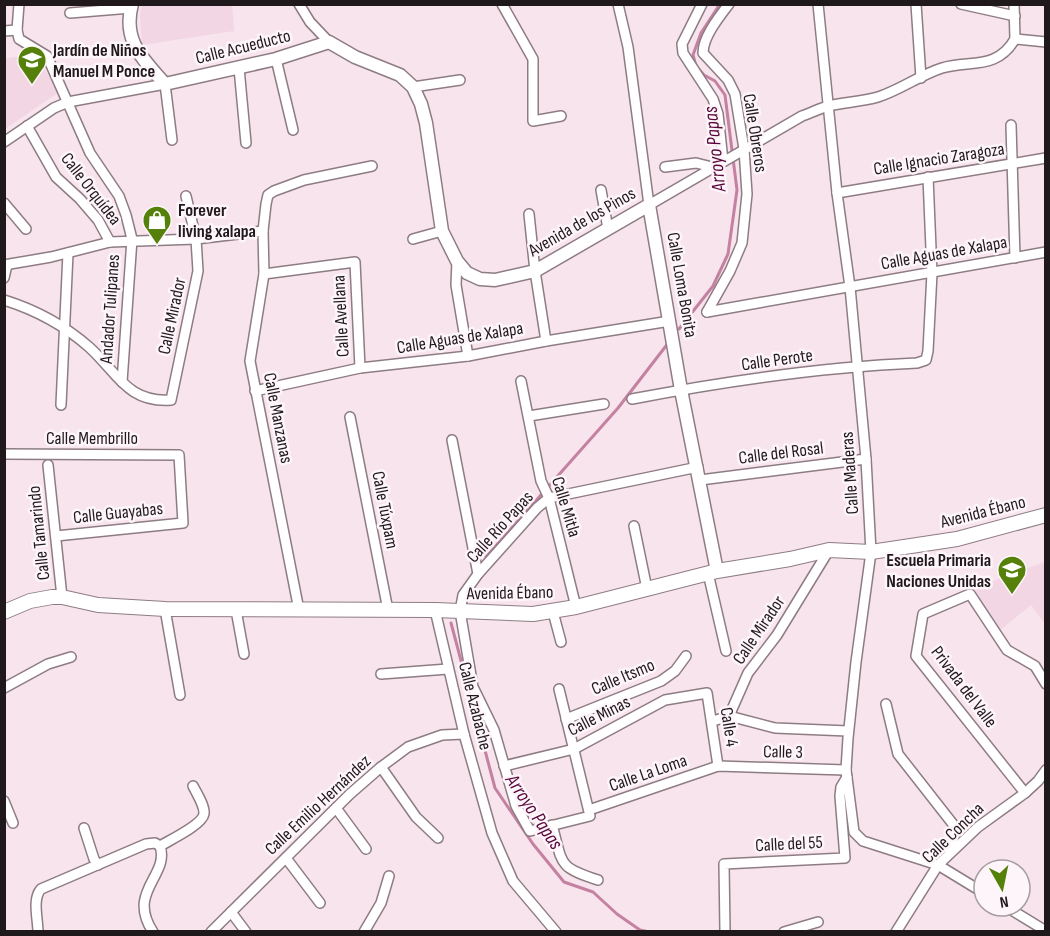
<svg xmlns="http://www.w3.org/2000/svg" width="1050" height="936" font-family="'Sofia Sans Condensed',sans-serif">
<style>
.built{fill:#f2d6e3}
.lines{fill:none;stroke-linecap:round;stroke-linejoin:round}
.stream{stroke:#c481a1;stroke-width:3}
.minor-casing{stroke:#8e7c84;stroke-width:12}
.tertiary-casing{stroke:#8e7c84;stroke-width:15}
.secondary-casing{stroke:#8e7c84;stroke-width:16}
.minor{stroke:#fff;stroke-width:9}
.tertiary{stroke:#fff;stroke-width:12}
.secondary{stroke:#fff;stroke-width:14}
.labels{text-anchor:middle;dominant-baseline:central;stroke-width:5;stroke-linejoin:round;paint-order:stroke}
.street-label{font-size:18px;fill:#20191c;stroke:#fdf5f9}
.poi-label{font-size:18px;font-weight:bold;fill:#20191c;stroke:#fdf5f9;text-anchor:start}
.water-label{font-size:20px;font-style:italic;fill:#5a083b;stroke:#fdf5f9}
</style>
<rect width="100%" height="100%" fill="#f8e4ed"/>
<g class="built">
<path d="M142 5H232L234 31 142 45 140 15Z"/>
<path d="M35 55 59 92 5 129V58Z"/>
<path d="M1045 562V624L1031 605 999 631 974 588Z"/>
</g>
<g class="lines">
<g class="stream">
<path d="M679 329 713 286 728 254 737 190 725 95 715 81 704 75 696 66 693 55 701 33 720 4"/>
<path d="M486 557 618 408 669 342"/>
<path d="M451 623 495 788 533 844 564 882 593 892 617 914 640 930 649 932"/>
</g>
<g class="minor-casing">
<g id="minor">
<path d="M19 4 17 30 19 39 47 56 90 153 119 196 126 215 132 239 122 382"/>
<path d="M299 4 310 22 329 42"/>
<path d="M502 4 533 59V121L561 116"/>
<path d="M618 4 628 47 649 205 802 116C810 113 819 109 828 106 844 102 861 102 878 97 900 90 920 75 942 68 971 60 997 70 1015 39"/>
<path d="M702 4 682 44 683 53 713 99 718 114 723 161"/>
<path d="M818 4 837 193 850 287 866 459 871 552 856 662 848 738 846 770 854 832 863 841 938 865 984 893"/>
<path d="M916 4 921 78"/>
<path d="M961 4 1015 16"/>
<path d="M1014 4 1015 39"/>
<path d="M70 13 131 8"/>
<path d="M4 31 17 30"/>
<path d="M1015 39 1046 42"/>
<path d="M276 59 293 130"/>
<path d="M239 68 246 143"/>
<path d="M413 87 460 80"/>
<path d="M1011 125 1015 258"/>
<path d="M27 126 56 177 80 199 98 220 110 242"/>
<path d="M4 142 54 108 68 102 165 84 172 140"/>
<path d="M665 167 696 163 712 167"/>
<path d="M601 190 608 229"/>
<path d="M837 193 1046 158"/>
<path d="M4 203 26 229"/>
<path d="M529 214 535 271 546 341"/>
<path d="M413 239 442 231"/>
<path d="M457 261 456 285 468 356"/>
<path d="M4 265 51 257 110 242 196 239 263 231"/>
<path d="M264 274 355 262 360 368"/>
<path d="M4 278 7 265"/>
<path d="M4 300C36 310 64 325 89 347 117 372 127 403 171 400L198 271 196 239 186 196"/>
<path d="M707 312 1046 252"/>
<path d="M707 312 730 271 742 243 747 194 744 149 735 94 728 80 703 53C703 37 719 17 729 4"/>
<path d="M521 381 541 481 549 498 576 607"/>
<path d="M255 391 360 368 468 356 546 341 670 321"/>
<path d="M632 399C726 381 822 367 917 363L926 360 928 351 932 273 928 177"/>
<path d="M61 405 68 253"/>
<path d="M529 416 604 404"/>
<path d="M350 417 388 610"/>
<path d="M452 440 478 574"/>
<path d="M4 454 179 455 183 523 56 536"/>
<path d="M48 465 62 597"/>
<path d="M700 480 866 459"/>
<path d="M634 526 647 589"/>
<path d="M708 573 726 651"/>
<path d="M165 609 180 695"/>
<path d="M236 610 244 654"/>
<path d="M299 610 250 361 264 274 263 231 266 204 268 195 274 191 304 180 372 166"/>
<path d="M435 610 464 734 492 833 513 881 556 932"/>
<path d="M553 612 561 642"/>
<path d="M381 674 448 669"/>
<path d="M4 688 48 664 71 657"/>
<path d="M559 689 590 816 530 831 516 806 494 730 473 687 460 611 463 595 478 574 537 508 549 498 698 467"/>
<path d="M886 704 898 754 956 828 949 854"/>
<path d="M729 716 775 728 848 731"/>
<path d="M566 719 661 681 675 671 686 656"/>
<path d="M713 721 729 716 748 673 777 635 829 550"/>
<path d="M504 766 574 749 665 700 707 693 718 766"/>
<path d="M381 767 416 817 438 838"/>
<path d="M1025 793 916 656 923 614 970 594 1007 650 1035 666 1046 684"/>
<path d="M4 801 13 823"/>
<path d="M336 808 366 849"/>
<path d="M589 810 718 766 846 770"/>
<path d="M552 825C563 864 557 867 598 880"/>
<path d="M84 828 94 859 98 865"/>
<path d="M160 846C170 840 202 825 204 814 205 806 197 794 193 786"/>
<path d="M286 858 320 903"/>
<path d="M1005 906 1046 931"/>
<path d="M231 912 246 932"/>
<path d="M725 931 724 864 845 858 840 796 841 787 847 777"/>
<path d="M38 932C38 919 32 899 41 889L146 844 155 843 160 846"/>
<path d="M153 932C126 891 170 876 160 846"/>
<path d="M211 932 350 794 381 767 408 747 442 735 464 734"/>
<path d="M364 932 381 903 389 876"/>
<path d="M784 932 818 922"/>
<path d="M896 932 938 865 978 827 1025 793 1038 781 1046 770"/>
</g>
</g>
<g class="tertiary-casing">
<path id="tertiary" d="M132 4C122 41 143 59 165 84L276 59 329 42 355 57 400 75 413 87 421 104 426 123 442 231 457 261 467 273 480 279 495 280 535 271 649 205 681 390 717 571"/>
</g>
<g class="secondary-casing">
<path id="secondary" d="M4 612 30 601 52 597H62L98 605 165 609 435 610 533 614 576 607 717 571 790 559 829 550 871 552 957 539 1046 515"/>
</g>
<use href="#minor" class="minor"/>
<use href="#tertiary" class="tertiary"/>
<use href="#secondary" class="secondary"/>
</g>
<defs>
<g id="school-pin" transform="scale(1.5)"><path d="M0 17L-7.5 6A9.5 9.5 0 1 1 7.5 6Z" fill="#55810b" stroke="#fdf5f9"/><path d="M0-5L7-2L0 1L-7-2ZM-4 1L0 2.5L4 1V4Q0 6-4 4Z" fill="#fff"/></g>
<g id="shop-pin" transform="scale(1.5)"><path d="M0 17L-7.5 6A9.5 9.5 0 1 1 7.5 6Z" fill="#55810b" stroke="#fdf5f9"/><path d="M-5-2.5h2.3a2.7 3.5 0 0 1 5.4 0H5L5.5 6h-11ZM-1.5-2.5h3a1.5 2.3 0 0 0-3 0Z" fill="#fff"/></g>
</defs>
<g fill-rule="evenodd">
<use href="#school-pin" x="32" y="60"/>
<use href="#shop-pin" x="157" y="220"/>
<use href="#school-pin" x="1012" y="570"/>
</g>
<g class="labels">
<g class="street-label">
<text transform="translate(243 47) rotate(-14)">Calle Acueducto</text>
<text transform="translate(755 133) rotate(81)">Calle Obreros</text>
<text transform="translate(939 159) rotate(-9)">Calle Ignacio Zaragoza</text>
<text transform="translate(91 189) rotate(52)">Calle Orquídea</text>
<text transform="translate(582 222) rotate(-30)">Avenida de los Pinos</text>
<text transform="translate(944 253) rotate(-10)">Calle Aguas de Xalapa</text>
<text transform="translate(682 285) rotate(80)">Calle Loma Bonita</text>
<text transform="translate(110 309) rotate(-86)">Andador Tulipanes</text>
<text transform="translate(172 316) rotate(-78)">Calle Mirador</text>
<text transform="translate(341 316) rotate(-93)">Calle Avellana</text>
<text transform="translate(460 338) rotate(-9)">Calle Aguas de Xalapa</text>
<text transform="translate(777 360) rotate(-8)">Calle Perote</text>
<text transform="translate(278 418) rotate(79)">Calle Manzanas</text>
<text x="92" y="438">Calle Membrillo</text>
<text transform="translate(781 453) rotate(-7)">Calle del Rosal</text>
<text transform="translate(850 473) rotate(-94)">Calle Maderas</text>
<text transform="translate(566 507) rotate(73)">Calle Mitla</text>
<text transform="translate(385 510) rotate(79)">Calle Túxpam</text>
<text transform="translate(983 512) rotate(-14)">Avenida Ébano</text>
<text transform="translate(118 513) rotate(-6)">Calle Guayabas</text>
<text transform="translate(500 527) rotate(-48)">Calle Río Papas</text>
<text transform="translate(39 533) rotate(-96)">Calle Tamarindo</text>
<text transform="translate(510 593) rotate(-1)">Avenida Ébano</text>
<text transform="translate(759 630) rotate(-56)">Calle Mirador</text>
<text transform="translate(623 677) rotate(-23)">Calle Itsmo</text>
<text transform="translate(964 687) rotate(53)">Privada del Valle</text>
<text transform="translate(475 706) rotate(76)">Calle Azabache</text>
<text transform="translate(599 716) rotate(-27)">Calle Minas</text>
<text transform="translate(729 727) rotate(81)">Calle 4</text>
<text transform="translate(783 752) rotate(1)">Calle 3</text>
<text transform="translate(648 773) rotate(-19)">Calle La Loma</text>
<text transform="translate(318 805) rotate(-43)">Calle Emilio Hernández</text>
<text transform="translate(953 833) rotate(-44)">Calle Concha</text>
<text transform="translate(789 844) rotate(-3)">Calle del 55</text>
</g>
<g class="poi-label">
<text x="53" y="50">Jardín de Niños<tspan x="53" dy="21">Manuel M Ponce</tspan></text>
<text x="178" y="210">Forever<tspan x="178" dy="21">living xalapa</tspan></text>
<text x="991" y="560" text-anchor="end">Escuela Primaria<tspan x="991" dy="21">Naciones Unidas</tspan></text>
</g>
<g class="water-label">
<text transform="translate(715 149) rotate(-96)">Arroyo Papas</text>
<text transform="translate(534 812) rotate(56)">Arroyo Papas</text>
</g>
</g>
<rect width="1050" height="936" fill="none" stroke="#20191c" stroke-width="12"/>
<g transform="translate(1002 888) rotate(171)"><circle r="28" fill="#fdf5f9" stroke="#a59da1" stroke-width="1.5"/>
<path d="M0-4.5L10 22L0 15L-10 22Z" fill="#55810b"/>
<text y="-9" font-size="16" font-weight="bold" text-anchor="middle" fill="#20191c">N</text>
</g>
</svg>
